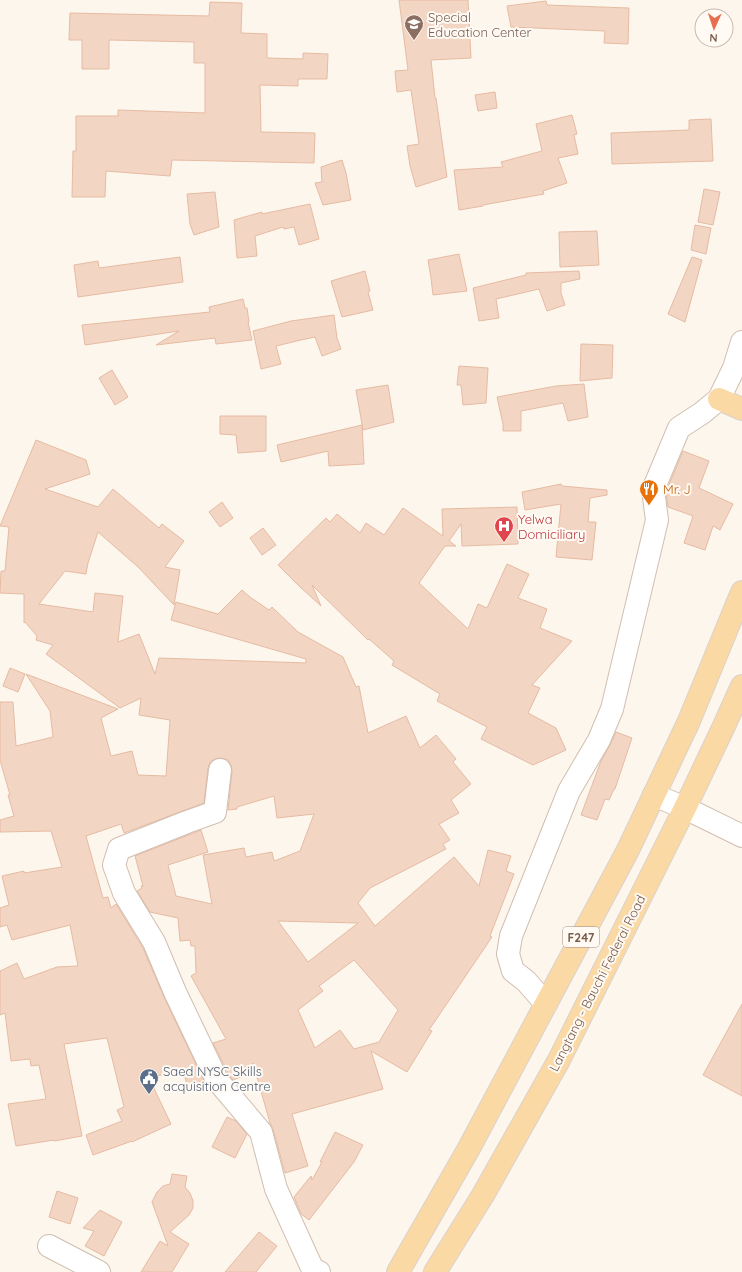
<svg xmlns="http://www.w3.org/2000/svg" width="742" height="1272" font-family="Quicksand,sans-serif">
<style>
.building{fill:#f3d5c3;stroke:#e6bba3;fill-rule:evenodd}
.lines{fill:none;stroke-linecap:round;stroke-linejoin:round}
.minor-casing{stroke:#d1beb0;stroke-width:24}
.major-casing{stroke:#dad1cd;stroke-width:24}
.minor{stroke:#fff;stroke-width:22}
.major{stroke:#fbd9a5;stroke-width:22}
.labels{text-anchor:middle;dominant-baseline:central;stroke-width:4;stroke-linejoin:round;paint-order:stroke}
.shield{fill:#fffaf3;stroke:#a28b7f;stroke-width:1}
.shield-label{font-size:12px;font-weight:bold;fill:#7a5c4d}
.education-label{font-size:13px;fill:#785e54;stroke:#fffaf3;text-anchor:start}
.food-label{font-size:13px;fill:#c56008;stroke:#fffaf3;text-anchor:start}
.health-label{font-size:13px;fill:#be3a42;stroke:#fffaf3;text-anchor:start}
.street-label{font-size:13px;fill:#7a5c4d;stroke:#fffaf3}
.service-label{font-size:13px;fill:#4e5e75;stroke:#fffaf3;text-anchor:start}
</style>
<rect width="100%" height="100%" fill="#fdf6ec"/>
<g class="building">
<path d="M399 0H468L471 58 431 60 435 98H436L447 177 416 187 410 166 407 146 419 144 411 90 397 92 395 71 408 70Z"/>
<path d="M546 1 547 5 629 8 628 44 604 43 605 31 511 27 507 6Z"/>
<path d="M210 2 242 3 241 33 267 34V58L303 59V53L328 54 327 79H298V86L260 85 261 132 315 133 314 163 172 160 170 176 106 171 105 197H72L73 151H76V116H118V110L205 113V63H194V42L110 40 109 41V69H82V40H69L70 13 209 16Z"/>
<path d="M495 92 497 108 478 111 475 95Z"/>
<path d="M572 115 577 134 574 135 578 154 558 158 567 183 543 191 544 194 483 205V206L459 210 454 170 503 167 501 162 542 151 536 124Z"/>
<path d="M711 119 713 161 612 164 611 133 689 130V120Z"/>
<path d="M342 160 346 173 351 200 323 205 315 183 322 182 321 167Z"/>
<path d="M704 189 720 192 713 225 698 222Z"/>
<path d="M215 192 219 227 194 235 190 224 187 194Z"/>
<path d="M310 204 319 239 299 245 294 227 284 229 283 227 255 236 257 256 237 258 234 220 262 212V214Z"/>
<path d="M695 225 711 228 706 254 691 250Z"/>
<path d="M597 231 599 265 560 267 559 232Z"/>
<path d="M459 254 467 291 433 295 431 278 428 260Z"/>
<path d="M180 257 183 282 78 297 74 265 98 261 99 268Z"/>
<path d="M692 257 702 260 685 322 668 314Z"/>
<path d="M365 271 370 291 368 292 373 310 342 317 331 281Z"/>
<path d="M579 271 580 279 561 283V293L565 305 547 311 539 289 496 299 499 318 479 321 473 288 526 275V273Z"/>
<path d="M243 299 245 308H247L249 322H248L252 340 216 344 215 338 156 345 179 331 85 345 82 325 210 312 209 307Z"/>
<path d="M334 315 337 338 341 349 322 356 315 337 301 340 276 346 281 364 261 369 253 331 291 321Z"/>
<path d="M581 344 613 345 612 378 580 381Z"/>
<path d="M459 366 488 368 486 403 463 405 461 385H457Z"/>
<path d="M112 370 128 397 115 405 99 378Z"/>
<path d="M584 384 588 417 568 421 563 403 521 411V431H503V424L497 397 556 386Z"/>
<path d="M388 385 394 422 363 430 356 390Z"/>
<path d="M220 416H266V451L238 453 236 435 220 434Z"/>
<path d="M362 425 364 464 329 466 328 451 281 462 277 445Z"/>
<path d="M36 440 86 460 90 474 45 489 98 507 113 489 159 528 162 524 184 541 165 567 180 570 174 605 138 567 98 532 88 563 86 574 65 571 39 604 93 612 95 593 123 596 118 642 139 634 155 674 159 658 306 663V659L171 620 176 602 218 614 242 590 250 597 269 610 272 607 298 632 343 657 356 687 359 686 368 733 406 716 420 748 436 735 456 759 453 762 471 784 451 800 459 813 439 824 450 840 443 844 446 849 370 888 358 903 375 926 454 857 479 886 488 850 511 856 506 871 514 874 490 936 492 937 429 1030 432 1031 407 1072 371 1051 383 1089 292 1114 308 1166 285 1173 273 1129 270 1123 253 1063 248 1074 233 1080 228 1073 213 1043 226 1039 191 976 196 973 195 946H191L190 940 180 941 178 918 150 912 137 891 142 888 141 886H143L135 856 201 830 208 852 168 865 176 896 212 904 203 855 244 848 246 857 272 852 274 861 300 851 314 814 277 818 274 796 237 807V809L228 810 232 771 231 765 228 760 221 758 215 759 210 762 208 768 204 803 124 833 121 824 86 836 103 898 108 897 111 908 116 904 143 948 164 997 204 1081 187 1085 183 1070 149 1078 171 1124 132 1142V1141L93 1155 86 1135 122 1121 117 1110 124 1107 107 1038 64 1044 82 1136 54 1141V1140L16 1146 8 1104 46 1099 39 1065 31 1066 30 1059 11 1061 5 1013 0 1015V971L17 963 24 979 57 967 78 966 70 925 12 940 7 925 0 927V908L9 905 2 876 24 871V873L62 867 51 831 0 832V820L14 816 8 795H10L0 760V702H13L16 746 53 737 50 711 26 674 118 709 101 718 111 756 132 751 138 775 166 776 170 720 139 715 141 698 120 708 46 654 53 645 36 640 37 636 25 622 24 623V594L0 593 1 571H5L9 527 0 526ZM278 921 358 923 308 962ZM354 960 398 1010 379 1042 354 1049 340 1030 315 1048 298 1010 323 991 319 986Z"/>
<path d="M683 451 709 461 699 488 733 504 720 530 713 526 705 550 684 543 693 516 668 507 666 492Z"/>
<path d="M561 484 562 486 607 490V495L590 498 588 522H596L592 560 556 557 561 504 525 510 522 492Z"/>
<path d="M222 502 233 518 220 527 209 512Z"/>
<path d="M517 507 518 544 462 546 461 524 449 541 456 546H445L419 583 468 629 478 604 487 608 507 564 529 574 518 598 547 609 540 628 572 641 532 685 540 688 528 713 556 728 566 750 533 765 481 739 487 727 437 701 440 694 392 665 394 661 369 639 368 640 312 585 321 606 299 586 278 565 326 518 330 522 337 514 360 533 366 523 384 535 403 508 443 536 442 509Z"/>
<path d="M263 528 276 545 262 555 250 538Z"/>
<path d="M10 668 25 674 18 692 3 686Z"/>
<path d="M616 732 632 738 615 789H614L609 800 605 799 597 820 581 815 601 761 610 745Z"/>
<path d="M742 1004V1096L703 1075Z"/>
<path d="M227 1117 236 1121 247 1134 235 1158 212 1147Z"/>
<path d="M335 1132 363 1145 354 1162 309 1220 301 1214 294 1197 311 1176 312 1180 322 1162H320Z"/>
<path d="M172 1174 187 1176 185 1187 190 1193 193 1201V1208L189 1215 170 1232 189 1244 172 1272H141L160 1241 168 1246 152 1202 157 1192 163 1186 170 1184Z"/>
<path d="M57 1191 78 1198 70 1224 49 1217Z"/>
<path d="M100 1210 122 1222 104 1256 85 1246 94 1231 83 1228Z"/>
<path d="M259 1232 277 1246 256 1272H225Z"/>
</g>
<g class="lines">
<g class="minor-casing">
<g id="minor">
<path d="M220 770 215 812 187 822 119 849 114 865 124 893 154 942 175 992 217 1080 261 1132 276 1189 313 1270 319 1272"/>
<path d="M654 795 685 808 742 836"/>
<path d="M546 1004 526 981 513 971 508 954 511 936 569 791 599 740 612 709 657 520 653 490 679 428 702 413 719 399 734 368 742 342"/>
<path d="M49 1246 99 1272"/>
</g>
</g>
<g class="major-casing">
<g id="major">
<path d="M719 399 742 409"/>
<path d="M398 1272 468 1150 628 850 689 721 742 592"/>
<path d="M435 1272 483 1195 559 1060 685 808 724 726 742 686"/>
</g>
</g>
<use href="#minor" class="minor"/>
<use href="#major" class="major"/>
</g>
<defs>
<g id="school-pin" transform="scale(1)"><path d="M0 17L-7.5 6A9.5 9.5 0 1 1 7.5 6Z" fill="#8d6e63" stroke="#fffaf3"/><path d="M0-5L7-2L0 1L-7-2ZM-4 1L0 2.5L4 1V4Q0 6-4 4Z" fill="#fff"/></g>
<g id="restaurant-pin" transform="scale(1)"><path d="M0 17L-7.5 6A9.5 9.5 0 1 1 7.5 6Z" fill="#e8710a" stroke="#fffaf3"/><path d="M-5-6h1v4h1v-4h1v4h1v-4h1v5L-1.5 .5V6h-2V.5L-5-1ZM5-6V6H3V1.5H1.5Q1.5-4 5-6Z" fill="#fff"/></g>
<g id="hospital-pin" transform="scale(1)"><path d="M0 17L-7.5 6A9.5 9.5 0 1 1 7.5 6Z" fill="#e0444e" stroke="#fffaf3"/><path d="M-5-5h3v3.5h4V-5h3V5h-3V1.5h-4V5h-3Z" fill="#fff"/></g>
<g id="civic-pin" transform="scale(1)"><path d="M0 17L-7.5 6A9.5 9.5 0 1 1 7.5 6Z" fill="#5c6f8a" stroke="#fffaf3"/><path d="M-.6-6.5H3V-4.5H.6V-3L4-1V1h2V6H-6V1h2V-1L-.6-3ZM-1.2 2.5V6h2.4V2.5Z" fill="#fff"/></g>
</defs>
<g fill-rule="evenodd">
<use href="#school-pin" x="414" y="24"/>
<use href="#restaurant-pin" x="649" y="489"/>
<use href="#hospital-pin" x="504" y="526"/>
<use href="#civic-pin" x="149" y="1078"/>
</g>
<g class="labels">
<rect class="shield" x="563" y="927" width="36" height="20" rx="3"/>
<g class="shield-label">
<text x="581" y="937">F247</text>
</g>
<g class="education-label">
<text x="428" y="17">Special<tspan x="428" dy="15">Education Center</tspan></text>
</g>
<g class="food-label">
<text x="663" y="489">Mr. J</text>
</g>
<g class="health-label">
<text x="518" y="519">Yelwa<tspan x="518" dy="15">Domiciliary</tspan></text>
</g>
<g class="street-label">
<text transform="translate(597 983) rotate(-63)">Langtang - Bauchi Federal Road</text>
</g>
<g class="service-label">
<text x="163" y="1071">Saed NYSC Skills<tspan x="163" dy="15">acquisition Centre</tspan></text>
</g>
</g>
<g transform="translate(714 28) rotate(183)"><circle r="19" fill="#fffaf3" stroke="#cabbb1"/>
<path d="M0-3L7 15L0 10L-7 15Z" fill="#e76f51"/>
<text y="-6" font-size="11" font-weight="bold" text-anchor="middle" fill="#7a5c4d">N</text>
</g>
</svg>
